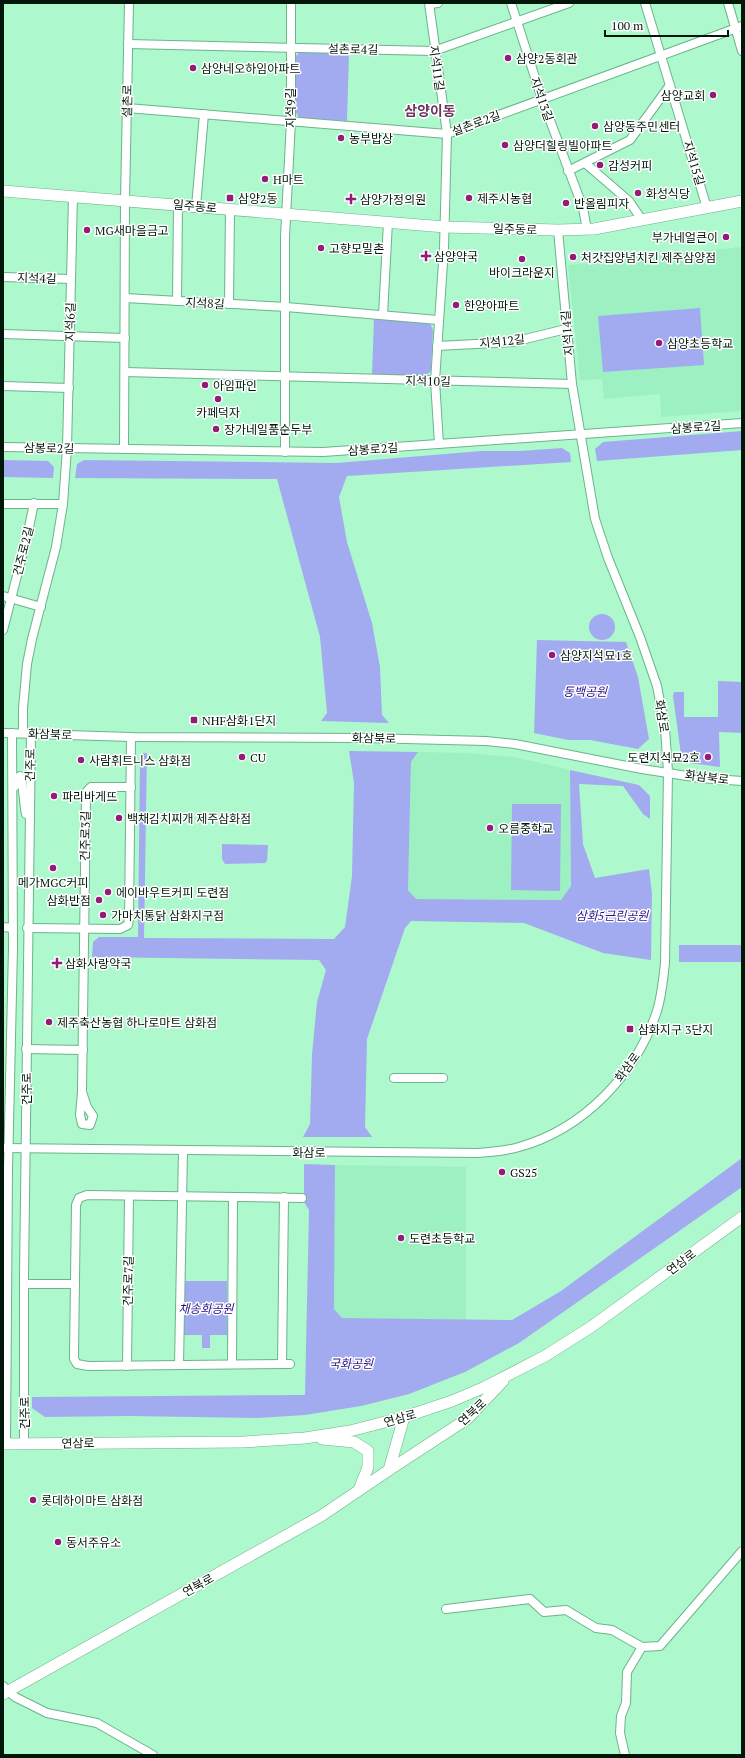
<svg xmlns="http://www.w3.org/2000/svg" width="745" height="1758" font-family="'PT Serif','Noto Sans KR',serif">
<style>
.built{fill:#9cf0c1}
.green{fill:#a3abf0}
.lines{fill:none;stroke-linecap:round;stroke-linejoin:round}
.minor-casing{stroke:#6bb48c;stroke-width:10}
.major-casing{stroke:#6bb48c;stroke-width:12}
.minor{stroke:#fff;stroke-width:8}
.major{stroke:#fff;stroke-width:11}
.poi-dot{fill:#931c79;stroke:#fff;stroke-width:1.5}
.labels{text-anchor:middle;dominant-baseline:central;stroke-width:3;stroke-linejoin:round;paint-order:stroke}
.street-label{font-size:12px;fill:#001709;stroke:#fff}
.poi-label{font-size:12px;fill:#001709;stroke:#fff;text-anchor:start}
.park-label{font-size:12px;font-style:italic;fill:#2a1289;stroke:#fff}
.quarter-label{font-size:14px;font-weight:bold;fill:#6e345e;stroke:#fff}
</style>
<rect width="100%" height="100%" fill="#adf8cd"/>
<g class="built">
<path d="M742 247V411L661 417 660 394 604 399 602 379 580 380 568 265Z"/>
<path d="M418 752 467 753 514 757 570 770 571 886 561 900 416 899 408 890 411 762Z"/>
<path d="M335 1165 466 1167V1320L342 1318 334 1309Z"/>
</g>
<g class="green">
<path d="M300 52 349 53 347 121 300 118 296 113V56Z"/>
<path d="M700 308 704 365 603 372 598 316Z"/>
<path d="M374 317 430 323 433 330 431 371 425 376 372 374Z"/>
<path d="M742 431V450L597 461 595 449 603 442Z"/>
<path d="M562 448 570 453 571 462 347 476 339 497 347 542 372 623 380 667 382 715 389 723 321 721 327 713 320 637 277 479 75 478 77 464 84 460 337 463 481 451H520Z"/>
<path d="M3 460 48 461 54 467 53 478 3 477Z"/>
<circle cx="602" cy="627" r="13"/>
<path d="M537 640 626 642 638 677 649 739 638 749 590 740H568L534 733Z"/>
<path d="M718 681 742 682V733L719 732 720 767 682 762 673 696 674 692H684V717H718Z"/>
<path d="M349 751 418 752 411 762 408 890 416 899 561 900 571 886 570 770 639 785 650 796V819L643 814 623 786 579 784 583 844 595 878 649 869 652 894 651 960 603 953 524 923 411 921 405 928 367 1039 365 1127 372 1137H303L310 1124 312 1055 317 1002 326 970 319 960 92 957 93 942 99 937H138L140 758 143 753H147L144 938 334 939 345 927 352 876 354 783Z"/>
<path d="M512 804H561L560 891 511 890Z"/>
<path d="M222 844 268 845 267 861 265 863 225 864 222 859Z"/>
<rect x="679" y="945" width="63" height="17"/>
<path d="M742 1158V1187L519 1343 465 1372 409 1394 361 1406 305 1415 258 1418 129 1416 45 1417 32 1408V1397L305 1395 309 1210 304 1202V1164L335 1165 334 1309 342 1318 512 1320 561 1291Z"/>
<path d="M185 1281H227V1335H210V1348H202V1335H184Z"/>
</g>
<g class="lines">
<g class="minor-casing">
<g id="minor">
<path d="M429 3 447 134 444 248 435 381 439 444"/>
<path d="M511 3 542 99 583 208 587 230"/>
<path d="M645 3 707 208"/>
<path d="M728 3 742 51"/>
<path d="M430 4 438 3"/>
<path d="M128 44 434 51 569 3"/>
<path d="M127 108 447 134 742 26"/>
<path d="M585 163 629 201 642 220"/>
<path d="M568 171 630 140 670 85"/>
<path d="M196 207 204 114"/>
<path d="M3 277 71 279"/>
<path d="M125 298 286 307 438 320"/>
<path d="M177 301 178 205"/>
<path d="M229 304 230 209"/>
<path d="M383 315 388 222"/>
<path d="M3 334 125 338"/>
<path d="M437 346 513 342 566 329"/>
<path d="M125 372 572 384"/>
<path d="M3 386 69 388"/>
<path d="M3 447 323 452 742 423"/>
<path d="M124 449 125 200 129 3"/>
<path d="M285 452V237L291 121V3"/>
<path d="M3 504H63"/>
<path d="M3 596 41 607"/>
<path d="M3 630 27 537 34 503"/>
<path d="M3 733 131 737 365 738 486 741 515 744 642 769 700 778 742 781"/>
<path d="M23 733V708L27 664 32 639 56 547 63 504 67 448 73 196"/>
<path d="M15 786 17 778 20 776C23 780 24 807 26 814"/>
<path d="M3 927 13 928"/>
<path d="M27 928 120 929 128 925 129 919 131 737"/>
<path d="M26 1049 83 1050"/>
<path d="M394 1078H443"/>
<path d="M82 1092 87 1107 93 1116 90 1125 82 1124 80 1115 82 1092 86 795 87 791 91 787H131"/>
<path d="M3 1148 477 1153C491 1152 505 1151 519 1147 584 1129 636 1074 657 1011 662 995 663 979 665 963L668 772 665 728 657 686 640 637 608 558 595 519 572 384 558 230"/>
<path d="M24 1284H75"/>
<path d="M232 1364 233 1197"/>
<path d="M282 1364 284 1197"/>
<path d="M290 1364 88 1366 77 1364 74 1359V1354L76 1205 79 1198 87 1195 302 1198"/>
<path d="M179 1365 183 1150"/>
<path d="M127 1366 129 1196"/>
<path d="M6 1444 8 1170 13 948 12 733"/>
<path d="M24 1445V1276L31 734"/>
<path d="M446 1609 530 1599 544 1612 566 1610 596 1628 612 1630 642 1647 660 1646 742 1551"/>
<path d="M3 1686 15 1697 47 1713 97 1723 153 1755"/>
<path d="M625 1755 620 1733 621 1716 626 1703 627 1672 642 1647"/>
</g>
</g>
<g class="major-casing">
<g id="major">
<path d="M3 191 445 227 558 230 594 229 742 201"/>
<path d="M322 1439 354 1442 368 1451V1467L359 1490"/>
<path d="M3 1444 243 1442 305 1438 350 1431 404 1417 452 1401 485 1387 545 1356 591 1327 742 1217"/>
<path d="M389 1470 467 1419 503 1381"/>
<path d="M3 1694 321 1516 389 1470 404 1417"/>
</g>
</g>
<use href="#minor" class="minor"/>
<use href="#major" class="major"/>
</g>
<g class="poi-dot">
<circle cx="508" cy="58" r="4"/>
<circle cx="193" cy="68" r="4"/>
<circle cx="713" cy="95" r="4"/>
<circle cx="595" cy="126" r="4"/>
<circle cx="341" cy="138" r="4"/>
<circle cx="505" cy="145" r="4"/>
<circle cx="600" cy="165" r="4"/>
<circle cx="265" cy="179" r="4"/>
<circle cx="638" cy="193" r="4"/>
<rect x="226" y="194" width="8" height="8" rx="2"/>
<circle cx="469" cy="198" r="4"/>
<path d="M349 193h4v4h4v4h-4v4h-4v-4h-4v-4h4z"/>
<circle cx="566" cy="203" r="4"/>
<circle cx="87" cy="230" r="4"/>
<circle cx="726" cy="237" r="4"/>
<circle cx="321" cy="248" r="4"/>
<path d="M424 250h4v4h4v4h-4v4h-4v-4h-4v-4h4z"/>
<circle cx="573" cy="257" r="4"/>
<circle cx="522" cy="259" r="4"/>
<circle cx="456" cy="305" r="4"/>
<circle cx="659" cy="343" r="4"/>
<circle cx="205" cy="385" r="4"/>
<circle cx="218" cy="399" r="4"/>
<circle cx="216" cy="429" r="4"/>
<circle cx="552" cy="655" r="4"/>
<rect x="190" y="716" width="8" height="8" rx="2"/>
<circle cx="242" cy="757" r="4"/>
<circle cx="708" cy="757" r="4"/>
<circle cx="81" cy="760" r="4"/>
<circle cx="54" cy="796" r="4"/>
<circle cx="119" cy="818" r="4"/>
<circle cx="490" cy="828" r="4"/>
<circle cx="53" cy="868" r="4"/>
<circle cx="108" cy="892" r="4"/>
<circle cx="99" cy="900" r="4"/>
<circle cx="103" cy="915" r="4"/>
<path d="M55 957h4v4h4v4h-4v4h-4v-4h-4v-4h4z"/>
<circle cx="49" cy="1022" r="4"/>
<rect x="626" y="1025" width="8" height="8" rx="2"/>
<circle cx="502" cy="1172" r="4"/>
<circle cx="401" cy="1238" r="4"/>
<circle cx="33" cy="1500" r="4"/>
<circle cx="58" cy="1542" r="4"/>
</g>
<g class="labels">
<g class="street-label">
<text transform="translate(353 49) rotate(1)">설촌로4길</text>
<text transform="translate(437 68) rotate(82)">지석11길</text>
<text transform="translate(542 99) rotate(71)">지석13길</text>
<text transform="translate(127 101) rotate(-89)">설촌로</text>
<text transform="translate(290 108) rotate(-90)">지석9길</text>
<text transform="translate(476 123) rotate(-20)">설촌로2길</text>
<text transform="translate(694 163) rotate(73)">지석15길</text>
<text transform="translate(195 206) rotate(5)">일주동로</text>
<text transform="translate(515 229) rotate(2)">일주동로</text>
<text transform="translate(37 278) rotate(2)">지석4길</text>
<text transform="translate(205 303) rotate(3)">지석8길</text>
<text transform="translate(70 322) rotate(-89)">지석6길</text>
<text transform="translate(567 333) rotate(-95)">지석14길</text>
<text transform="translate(502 341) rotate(-6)">지석12길</text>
<text transform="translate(428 381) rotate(1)">지석10길</text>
<text transform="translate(696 427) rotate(-4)">삼봉로2길</text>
<text transform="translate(49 448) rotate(1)">삼봉로2길</text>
<text transform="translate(373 449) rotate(-4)">삼봉로2길</text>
<text transform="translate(23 551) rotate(-76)">건주로2길</text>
<text transform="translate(662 716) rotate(81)">화삼로</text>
<text transform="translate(50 734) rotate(2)">화삼북로</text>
<text transform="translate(374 738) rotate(1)">화삼북로</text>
<text transform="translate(30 765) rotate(-89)">건주로</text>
<text transform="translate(707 777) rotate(7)">화삼북로</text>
<text transform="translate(85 836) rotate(-89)">건주로3길</text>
<text transform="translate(627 1067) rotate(-54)">화삼로</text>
<text transform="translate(26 1089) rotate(-90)">건주로</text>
<text x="309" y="1152">화삼로</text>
<text transform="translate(681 1262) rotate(-37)">연삼로</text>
<text transform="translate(128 1281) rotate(-89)">건주로7길</text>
<text transform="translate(472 1412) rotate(-42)">연북로</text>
<text transform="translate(24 1413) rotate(-90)">건주로</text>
<text transform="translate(400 1418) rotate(-16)">연삼로</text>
<text transform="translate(78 1443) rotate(-1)">연삼로</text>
<text transform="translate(198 1585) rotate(-29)">연북로</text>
</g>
<g class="poi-label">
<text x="516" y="58">삼양2동회관</text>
<text x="201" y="68">삼양네오하임아파트</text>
<text x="705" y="95" text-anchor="end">삼양교회</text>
<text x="603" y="126">삼양동주민센터</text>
<text x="349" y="138">농부밥상</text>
<text x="513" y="145">삼양더힐링빌아파트</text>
<text x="608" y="165">감성커피</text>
<text x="273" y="179">H마트</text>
<text x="646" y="193">화성식당</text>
<text x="238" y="198">삼양2동</text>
<text x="477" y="198">제주시농협</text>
<text x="360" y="199">삼양가정의원</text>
<text x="574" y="203">반올림피자</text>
<text x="95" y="230">MG새마을금고</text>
<text x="718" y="237" text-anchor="end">부가네얼큰이</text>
<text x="329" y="248">고향모밀촌</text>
<text x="434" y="256">삼양약국</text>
<text x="581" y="257">처갓집양념치킨 제주삼양점</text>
<text x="522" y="272" text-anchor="middle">바이크라운지</text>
<text x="464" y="305">한양아파트</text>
<text x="667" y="343">삼양초등학교</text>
<text x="213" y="385">아임파인</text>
<text x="218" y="412" text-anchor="middle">카페덕자</text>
<text x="224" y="429">장가네일품순두부</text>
<text x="560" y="655">삼양지석묘1호</text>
<text x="202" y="720">NHF삼화1단지</text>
<text x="250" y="757">CU</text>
<text x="700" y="757" text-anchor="end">도련지석묘2호</text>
<text x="89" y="760">사람휘트니스 삼화점</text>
<text x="62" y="796">파리바게뜨</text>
<text x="127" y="818">백채김치찌개 제주삼화점</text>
<text x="498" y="828">오름중학교</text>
<text x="53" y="882" text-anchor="middle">메가MGC커피</text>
<text x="116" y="892">에이바우트커피 도련점</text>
<text x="91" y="900" text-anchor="end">삼화반점</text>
<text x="111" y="915">가마치통닭 삼화지구점</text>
<text x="65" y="963">삼화사랑약국</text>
<text x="57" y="1022">제주축산농협 하나로마트 삼화점</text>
<text x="638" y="1029">삼화지구 3단지</text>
<text x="510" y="1172">GS25</text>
<text x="409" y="1238">도련초등학교</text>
<text x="41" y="1500">롯데하이마트 삼화점</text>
<text x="66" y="1542">동서주유소</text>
</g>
<g class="park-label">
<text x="585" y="691">동백공원</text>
<text x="612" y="915">삼화5근린공원</text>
<text x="206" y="1308">채송화공원</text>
<text x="351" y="1363">국화공원</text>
</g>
<g class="quarter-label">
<text x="430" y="110">삼양이동</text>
</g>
</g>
<rect width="745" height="1758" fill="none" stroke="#001709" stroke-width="8"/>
<path d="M605 30v6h123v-6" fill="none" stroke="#001709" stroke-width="2"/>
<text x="611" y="30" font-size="12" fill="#001709" stroke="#ffffff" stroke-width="3" paint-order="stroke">100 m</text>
</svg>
